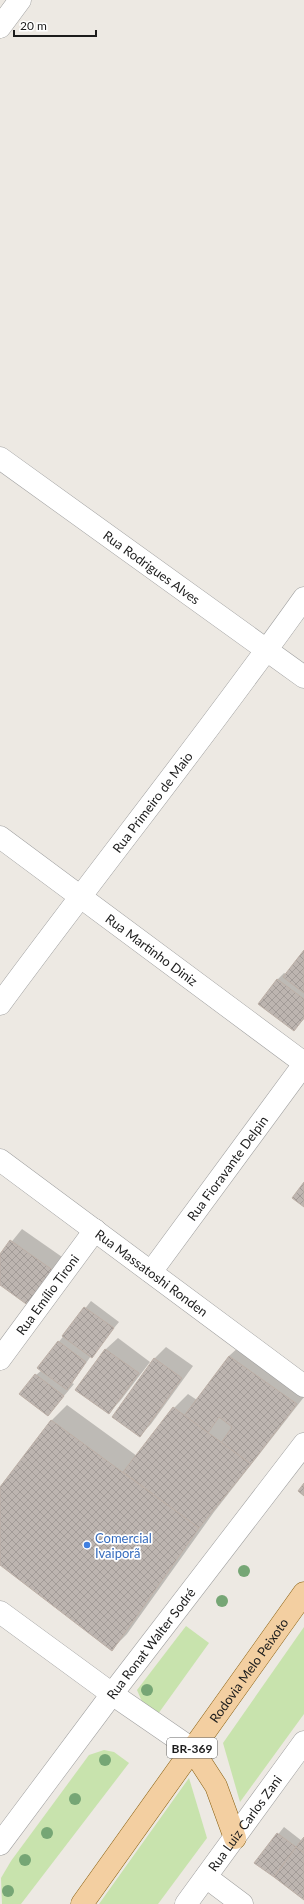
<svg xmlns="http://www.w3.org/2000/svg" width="304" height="1904" font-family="Lato,sans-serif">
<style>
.grass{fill:#c8e3ad}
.shadow{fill:#0003}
.building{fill:url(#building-cross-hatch);stroke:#bdb0a7}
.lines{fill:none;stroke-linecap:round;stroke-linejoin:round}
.minor-casing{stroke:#a0a0a0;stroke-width:23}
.major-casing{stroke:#885e0d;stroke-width:23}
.minor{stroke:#fff;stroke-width:22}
.major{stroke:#f3cfa1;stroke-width:22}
.tree{fill:#76a675}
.shop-dot{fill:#3f7fe0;stroke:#fff;stroke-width:1.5}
.labels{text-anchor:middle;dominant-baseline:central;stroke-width:3.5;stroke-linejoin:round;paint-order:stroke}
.shield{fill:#fff;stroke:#606060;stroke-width:1}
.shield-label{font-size:12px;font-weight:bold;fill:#1c1c1c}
.street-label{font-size:13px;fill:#1c1c1c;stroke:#fff}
.shop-label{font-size:13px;fill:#366cbe;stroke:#fff;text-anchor:start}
</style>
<defs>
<pattern id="building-cross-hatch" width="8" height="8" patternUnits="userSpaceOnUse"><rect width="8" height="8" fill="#bdb5b0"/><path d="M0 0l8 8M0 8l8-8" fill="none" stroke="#a29b97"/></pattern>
</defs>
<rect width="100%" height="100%" fill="#ede9e3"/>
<g class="grass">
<path d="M186 1626 209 1643 158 1714 143 1704 137 1690Z"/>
<path d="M304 1627V1714L240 1802 223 1743Z"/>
<path d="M104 1750 114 1752 129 1763 21 1904H2L1 1878 11 1861 89 1755Z"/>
<path d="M189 1778 207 1838 158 1904H99Z"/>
</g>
<g class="shadow">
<path d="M304 951V1019L294 1030 259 1004 278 979 284 973 286 974Z"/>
<path d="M22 1229 65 1259 41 1293 0 1284V1256Z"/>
<path d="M91 1301 119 1322 91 1356 72 1383 74 1384 48 1415 36 1375 42 1370 39 1367Z"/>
<path d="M118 1338 150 1362 120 1401 108 1413 77 1390 106 1349Z"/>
<path d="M241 1345 304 1390V1397L214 1512 127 1634 112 1649 0 1564V1488L51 1421 67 1405 137 1456 174 1408 188 1394 197 1400 229 1356Z"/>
<path d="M166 1347 193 1366 151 1424 140 1436 113 1417 155 1358Z"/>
<path d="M284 1827 302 1841 304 1839V1898L256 1862Z"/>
</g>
<g class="building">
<path d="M304 950V993L283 977Z"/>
<path d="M277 979 304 999V1018L294 1031 258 1004Z"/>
<path d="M304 1182V1207L292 1198Z"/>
<path d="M10 1240 54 1271 29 1306 0 1285V1254Z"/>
<path d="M84 1307 114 1328 92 1358 62 1336Z"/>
<path d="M58 1341 86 1362 67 1390 37 1368Z"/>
<path d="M105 1349 139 1373 109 1414 75 1390Z"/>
<path d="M229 1356 297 1404 251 1464 221 1443 232 1427 219 1417 208 1433 184 1416Z"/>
<path d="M154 1358 182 1378 140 1437 112 1417Z"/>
<path d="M35 1374 64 1396 48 1416 19 1394Z"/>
<path d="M173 1407 251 1464 199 1528 123 1472Z"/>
<path d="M51 1420 199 1528 112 1651 0 1565V1487Z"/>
<path d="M304 1483V1496L298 1491Z"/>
<path d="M277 1833 296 1847 274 1877 254 1863Z"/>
<path d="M304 1837V1853L296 1847Z"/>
<path d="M296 1847 304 1853V1900L274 1877Z"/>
</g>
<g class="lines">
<g class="minor-casing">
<g id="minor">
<path d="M0 27 20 0"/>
<path id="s1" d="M0 458 304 677"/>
<path id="s2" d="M0 837 304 1063"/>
<path id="s3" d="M0 1004C100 868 206 736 304 598"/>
<path id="s4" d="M0 1160 304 1386"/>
<path id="s5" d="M151 1272 304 1064"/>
<path id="s6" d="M0 1359 95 1230"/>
<path d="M0 1612 112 1694 192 1749"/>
<path id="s7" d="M0 1844 112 1694 304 1444"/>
<path d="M206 1877 242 1904"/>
<path id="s8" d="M186 1904 304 1742"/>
</g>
</g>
<g class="major-casing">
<g id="major">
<path d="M192 1749 216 1786 235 1838"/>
<path id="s9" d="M82 1904 304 1593"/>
</g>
</g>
<use href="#minor" class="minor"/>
<use href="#major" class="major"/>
</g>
<g class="tree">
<circle cx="244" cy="1571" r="6"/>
<circle cx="222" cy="1601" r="6"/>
<circle cx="147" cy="1690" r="6"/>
<circle cx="105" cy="1760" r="6"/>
<circle cx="75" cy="1799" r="6"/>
<circle cx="47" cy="1833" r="6"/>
<circle cx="25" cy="1860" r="6"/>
<circle cx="8" cy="1891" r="6"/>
</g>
<circle class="shop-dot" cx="87" cy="1545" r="4"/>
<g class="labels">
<rect class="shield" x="167" y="1738" width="50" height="20" rx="3"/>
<g class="shield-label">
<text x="192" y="1748">BR-369</text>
</g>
<g class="street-label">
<text stroke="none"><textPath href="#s1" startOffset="187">Rua Rodrigues Alves</textPath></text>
<text stroke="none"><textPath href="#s3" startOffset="253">Rua Primeiro de Maio</textPath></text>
<text stroke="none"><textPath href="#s2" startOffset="189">Rua Martinho Diniz</textPath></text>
<text stroke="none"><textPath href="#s5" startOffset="129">Rua Fioravante Delpin</textPath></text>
<text stroke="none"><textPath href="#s4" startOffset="189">Rua Massatoshi Ronden</textPath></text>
<text stroke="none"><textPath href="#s6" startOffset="80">Rua Emílio Tironi</textPath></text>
<text stroke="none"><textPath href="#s7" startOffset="251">Rua Ronat Walter Sodré</textPath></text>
<text stroke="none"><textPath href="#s9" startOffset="287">Rodovia Melo Peixoto</textPath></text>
<text stroke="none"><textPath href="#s8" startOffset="100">Rua Luiz Carlos Zani</textPath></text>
</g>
<g class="shop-label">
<text x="95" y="1538">Comercial<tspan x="95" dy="15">Ivaiporã</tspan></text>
</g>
</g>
<path d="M14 30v6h82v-6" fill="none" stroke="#1c1c1c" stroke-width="2"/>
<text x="20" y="30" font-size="12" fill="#1c1c1c" stroke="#ffffff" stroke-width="3" paint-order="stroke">20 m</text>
</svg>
